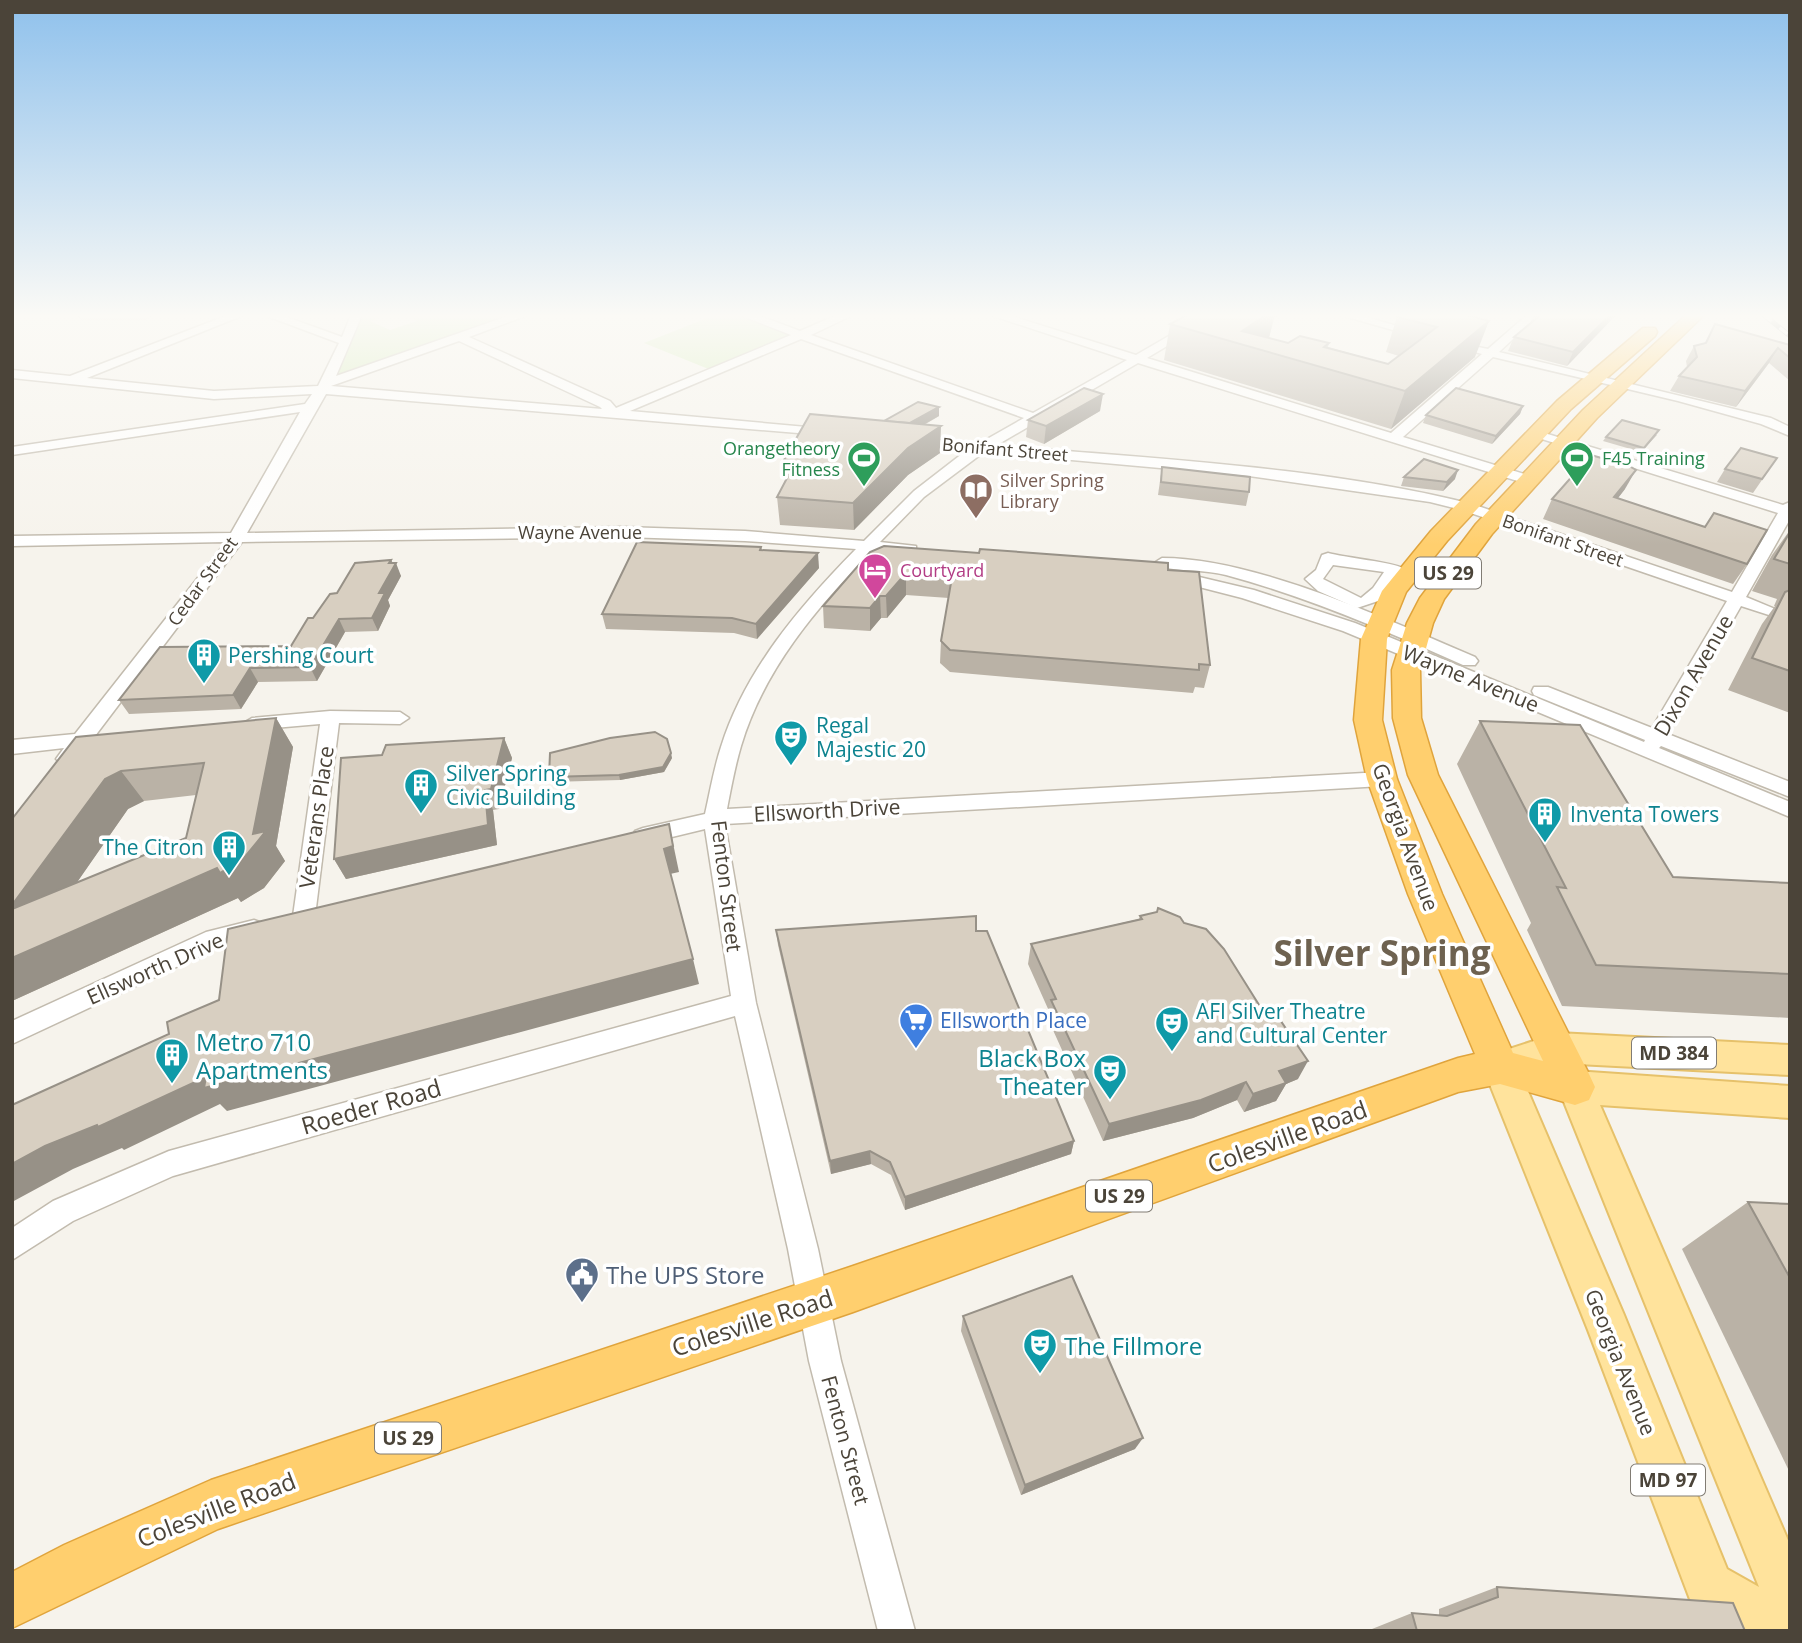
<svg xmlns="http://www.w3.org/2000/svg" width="1802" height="1643" font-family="'Open Sans',sans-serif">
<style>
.green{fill:#d2eab5}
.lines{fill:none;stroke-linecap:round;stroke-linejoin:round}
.minor-casing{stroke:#c2bbae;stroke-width:3}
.major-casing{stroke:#e6c16a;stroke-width:4}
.highway-casing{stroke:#e0a43c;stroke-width:3}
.minor{fill:#fff;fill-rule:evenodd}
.major{fill:#ffe39c;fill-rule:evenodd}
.highway{fill:#ffcf6e;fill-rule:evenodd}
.rail-casing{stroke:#9a9a9a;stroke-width:5}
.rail{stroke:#fff;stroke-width:3.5;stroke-dasharray:10;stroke-linecap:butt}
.wall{fill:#bab2a6;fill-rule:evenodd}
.shaded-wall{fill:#979187}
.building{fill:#d8cfc1;stroke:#979187;stroke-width:2}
.labels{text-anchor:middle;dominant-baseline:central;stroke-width:7;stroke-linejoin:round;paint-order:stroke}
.far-leisure-label{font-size:18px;fill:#27864d;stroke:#fff;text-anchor:end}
.far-street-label{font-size:18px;fill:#4b4439;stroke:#fff}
.far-education-label{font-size:18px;fill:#785e54;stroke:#fff;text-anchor:start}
.far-hotel-label{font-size:18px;fill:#b23c85;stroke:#fff;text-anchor:start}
.shield{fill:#fff;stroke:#817c74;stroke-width:2}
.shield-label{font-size:19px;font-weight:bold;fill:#4b4439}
.culture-label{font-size:21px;fill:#0d838f;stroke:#fff;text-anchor:start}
.street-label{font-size:21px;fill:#4b4439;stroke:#fff}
.shop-label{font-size:21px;fill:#366cbe;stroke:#fff;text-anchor:start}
.near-culture-label{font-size:24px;fill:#0d838f;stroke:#fff;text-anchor:start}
.near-street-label{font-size:24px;fill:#4b4439;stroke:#fff}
.near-service-label{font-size:24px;fill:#4e5e75;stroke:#fff;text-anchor:start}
.town-label{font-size:35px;font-weight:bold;fill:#6e6250;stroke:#fff}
</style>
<rect width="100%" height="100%" fill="#f6f3ec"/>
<g class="green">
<path d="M357 315H388L370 321 390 330 417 321 405 315H521L327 383Z"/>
<path d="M715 315H737L792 336 711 370 644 343Z"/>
</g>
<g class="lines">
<g class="minor-casing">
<g id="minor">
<path d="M77 315H151L146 318H82Z"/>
<path d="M228 315H244L87 378 214 391 318 386 339 343 264 315H281L342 337 351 315H362L336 376 511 315H528L469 337 610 401 616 408 791 335 740 315H757L800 331 837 315H853L811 335 1033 413 1127 360 990 315H1008L1136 355 1205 315H1219L1147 358 1391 433 1482 354 1448 345V341L1488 349 1527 315H1539L1499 352 1771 418 1790 427V436L1761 424 1678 401 1493 357 1403 437 1534 477V483H1524L1138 363 997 445C1151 459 1322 466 1472 504L1732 592 1778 513 1529 435 1541 432 1783 505 1790 502V519L1746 597 1780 611 1772 616 1741 606 1668 734 1790 782V797L1661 746 1659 748 1790 802V817L1343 631 1242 598 1168 579 1166 576 1174 571 1254 590 1355 623 1644 742 1645 740 1534 695 1532 691 1534 687H1548L1652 728 1727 601 1462 510 1430 502 1249 476 984 452 924 497 880 542 916 546V552L872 551C817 607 764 669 741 746 735 766 731 788 727 809L1382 772 1392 779 1382 786 725 824 756 1003 818 1249 841 1361 915 1631H878L809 1361 788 1249 735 1016 173 1176 73 1221 12 1260V1228L53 1201 169 1151 731 996 705 829 643 844 635 841 632 836 635 831 643 828 705 814C710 792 714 768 721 747 745 670 800 606 856 549L745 541 624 537 242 542 95 736 97 739 94 744C81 747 79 762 66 766L56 759 64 748 12 754V740L75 734 226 542 12 546V536L231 533 300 412 12 455V447L305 404 312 394 214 399 12 378V370L70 376ZM801 339 1024 418 980 443 908 438 906 441 913 445 967 450 914 491 864 541 745 531 624 527 247 533 326 394 834 436V430L829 429 630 411ZM459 341 600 407 602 409 331 386Z"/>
<path d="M1340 315H1360L1427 335 1421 338Z"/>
<path d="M1328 553C1342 557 1396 563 1402 568L1381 600 1357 608 1318 591 1305 579 1316 570 1322 555ZM1333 565 1384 572 1373 588 1361 598 1323 579Z"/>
<path d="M1162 558C1256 558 1388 620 1475 657L1478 661 1475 665H1463C1386 631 1307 597 1226 575 1203 569 1179 572 1156 566L1154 563Z"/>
<path d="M330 711 400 712 409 718 400 724 339 723 315 916 312 922 304 925 296 922 293 916 320 724 252 730 242 724 252 718Z"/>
<path d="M254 920 262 923 266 929 262 935 219 947 12 1044V1021L206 932Z"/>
</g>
</g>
<g class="major-casing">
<path id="major" d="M1558 1033 1790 1045V1075L1558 1063 1521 1075 1624 1315 1727 1569 1759 1587 1558 1087 1563 1076 1575 1071 1790 1086V1118L1600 1105 1790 1545V1631H1702L1588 1330 1483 1067 1488 1056Z"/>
</g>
<g class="highway-casing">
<path id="highway" d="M1686 315H1704L1597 418 1492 534 1444 599 1433 623 1420 670 1421 718 1438 775 1589 1074 1595 1087 1589 1100 1575 1105 1500 1084 1458 1092 853 1312 218 1529 12 1628V1572L64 1545 211 1480 853 1266 1458 1058 1475 1054 1408 894 1367 779 1354 720 1361 639 1382 591 1431 531 1557 401 1643 328H1655L1657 332 1655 336 1571 409 1447 541 1406 592 1387 639 1382 720 1397 779 1442 894 1513 1053 1543 1061 1408 775 1393 718 1392 670 1407 623 1420 598 1476 524 1583 410Z"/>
</g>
<use href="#minor" class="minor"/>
<use href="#major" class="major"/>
<use href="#highway" class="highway"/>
<g class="rail-casing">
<g id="rail">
<path d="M1764 315 1790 336"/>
<path d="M1786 315 1790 318"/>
</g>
</g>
<use href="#rail" class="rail"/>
</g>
<g class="wall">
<path d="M1467 315 1475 357 1391 429 1164 360 1170 324 1274 318 1269 338 1288 343H1329L1328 347 1388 364 1399 356 1386 352 1397 317Z"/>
<path d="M1533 315H1616L1567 366 1508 351 1514 337 1530 324Z"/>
<path d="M1715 324 1790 345V381L1769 363 1736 407 1670 391 1679 376 1687 367 1686 361 1694 346 1705 343Z"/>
<path d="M1523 406 1520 414 1492 444 1423 423 1426 415Z"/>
<path d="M1100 411 1044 444 1026 437 1028 420Z"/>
<path d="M939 416 924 425 940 453 908 475 854 530 780 525 777 497 786 480 784 460 884 421Z"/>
<path d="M1657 435 1641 452 1603 441 1606 437Z"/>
<path d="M1777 458 1753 493 1717 482 1725 469Z"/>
<path d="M1162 467 1249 492 1246 506 1158 495Z"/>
<path d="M1404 477 1455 479 1443 491 1401 486Z"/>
<path d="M1625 489 1618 498 1747 564 1733 584 1543 519 1552 499Z"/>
<path d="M1790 530V713L1728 690 1762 624 1775 606H1774L1777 599 1752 591 1772 555Z"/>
<path d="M761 547 762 550 819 568 757 639 734 633 606 629 602 614Z"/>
<path d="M870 552 1168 570 1210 665 1204 688 1195 687 1193 693 950 672 940 663 941 641 949 598 906 595 887 618H881L870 631 824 628 823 606Z"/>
<path d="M391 560 401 576 388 600 390 606 378 631 345 632 317 681 258 682 241 709 129 714 119 700 291 646 313 618Z"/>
<path d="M276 718 293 747 276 846 285 861 264 888 241 902 238 898 12 1001V819L76 737ZM196 795 186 838 77 882 128 809 144 801Z"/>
<path d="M1480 721 1673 877 1790 883V1018L1562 1006 1527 930 1531 923 1457 764Z"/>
<path d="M504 738 512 758 499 809 493 810 497 845 346 879 334 859 382 755Z"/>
<path d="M672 758 664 772 620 780 551 782 549 777Z"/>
<path d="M1140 916 1184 923 1298 1079 1286 1084 1276 1101 1244 1112 1237 1100 1193 1118 1103 1141 1048 1019 1049 1011 1028 964 1031 944 1139 919Z"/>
<path d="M776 930 976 931 1074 1141 1071 1154 905 1210 891 1175 871 1164 831 1174 778 945Z"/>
<path d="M1748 1202 1790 1204V1473L1682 1249Z"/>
<path d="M963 1316 1135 1449 1021 1495 961 1331Z"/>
<path d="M1497 1587 1745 1631H1367L1412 1613 1439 1615V1609Z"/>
</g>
<g class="shaded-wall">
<path d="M1246 315H1279L1274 318 1267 345 1239 344Z"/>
<path d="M1610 315H1616L1567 366 1573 352Z"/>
<path d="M1489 321 1475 357 1391 429 1405 391Z"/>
<path d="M1778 348 1769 363 1736 407 1745 391Z"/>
<path d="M1103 394 1100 411 1044 444 1046 426Z"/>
<path d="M1523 406 1520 414 1492 444 1496 436Z"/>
<path d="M939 407V416L907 434V425Z"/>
<path d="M941 426 940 453 908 475 854 530 853 503 908 448Z"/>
<path d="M1458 470 1455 479 1443 491 1447 482Z"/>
<path d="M1636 470 1625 489 1603 517 1614 497Z"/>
<path d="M818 553 819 568 757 639 756 624Z"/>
<path d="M391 560 394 566 396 563 401 576 388 600 390 606 378 631 372 618Z"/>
<path d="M906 573V595L887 618 886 596Z"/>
<path d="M880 596 881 618 870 631V608Z"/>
<path d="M339 619 345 632 317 681 310 667Z"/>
<path d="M250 668 258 682 241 709 233 695Z"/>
<path d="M276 718 293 747 276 846 285 861 264 888 241 902 238 898 12 1001V958L253 834Z"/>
<path d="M504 738 512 758 499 809 491 789Z"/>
<path d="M671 753 672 758 664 772 620 780 619 775Z"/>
<path d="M121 771 144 801 128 809 37 940 12 914V905L105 779Z"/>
<path d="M485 790 493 810 497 845 346 879 334 859Z"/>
<path d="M669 824 679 872 670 874 664 849Z"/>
<path d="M693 959 699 984 227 1111 220 1104 124 1150 122 1148 73 1169 12 1202V1164L45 1146 206 1077Z"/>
<path d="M1308 1061 1298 1079 1286 1084 1276 1101 1244 1112 1253 1094 1279 1071Z"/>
<path d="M1246 1082 1237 1100 1193 1118 1103 1141 1109 1124Z"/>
<path d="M1074 1141 1071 1154 905 1210V1197Z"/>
<path d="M870 1151 871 1164 831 1174 830 1161Z"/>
<path d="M1143 1438 1135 1449 1021 1495 1025 1485Z"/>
</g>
<g class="building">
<path d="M1187 315H1266L1242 331 1288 343 1300 336 1329 343 1324 347 1388 364 1437 327 1397 317 1399 315H1467L1489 321 1405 391 1170 324Z"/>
<path d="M1610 315 1573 352 1514 337 1538 317 1533 315Z"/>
<path d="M1715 324 1790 345V358L1778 348 1745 391 1679 376 1697 357 1694 346 1706 343Z"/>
<path d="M1084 388 1103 394 1046 426 1028 420Z"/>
<path d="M1456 388 1523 406 1496 436 1426 415Z"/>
<path d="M918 402 939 407 910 423 884 421Z"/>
<path d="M810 414 941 426 908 448 853 503 777 497 796 461 784 460Z"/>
<path d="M1622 420 1659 430 1644 448 1606 437Z"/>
<path d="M1741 448 1777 458 1762 479 1725 469Z"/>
<path d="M1591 455 1629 466 1636 470 1614 497 1705 527 1714 513 1767 530 1747 564 1552 499Z"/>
<path d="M1424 459 1458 470 1447 482 1404 477Z"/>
<path d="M1162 467 1250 477 1249 492 1161 482Z"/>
<path d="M1790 532V564L1774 559Z"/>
<path d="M637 542 761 547 760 550 818 553 756 624 732 618 602 614Z"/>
<path d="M884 546 979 553 980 549 1168 563V570L1199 572 1210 665 1199 664V670L950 650 941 641 952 577 906 573 886 596H880L870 608 823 606 870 552Z"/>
<path d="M391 560 389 563H396L379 593H385L372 618 339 619 310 667 250 668 233 695 119 700 160 647 291 646 308 618H313L330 594 337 593 355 563Z"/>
<path d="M1790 590V671L1752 658 1785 592Z"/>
<path d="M276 718 253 834 266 831 244 858 220 873 217 868 12 958V909L186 838 204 763 121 771 105 779 12 905V819L76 737Z"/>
<path d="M1480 721 1580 725 1673 877 1790 883V974L1596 965 1557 887 1566 888Z"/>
<path d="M655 732 667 739 671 753 663 767 619 775 549 777 550 753 610 738Z"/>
<path d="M504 738 491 789 485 790 488 825 334 859 341 758 382 755 386 745Z"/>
<path d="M669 824 673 846 664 849 693 959 204 1088 206 1077 98 1127 97 1125 45 1146 12 1164V1105L169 1034 167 1022 219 1000 228 929Z"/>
<path d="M1158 908 1180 917 1184 923 1206 929 1224 949 1261 1008H1272L1308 1061 1279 1071 1286 1083 1253 1094 1246 1082 1201 1100 1109 1124 1051 1000 1056 999 1031 944 1142 919 1140 916 1157 912Z"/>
<path d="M976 916V931H987L1074 1141 905 1197 890 1162 870 1151 830 1161 776 930Z"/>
<path d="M1748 1202 1790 1204V1278Z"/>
<path d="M1072 1276 1143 1438 1025 1485 963 1316Z"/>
<path d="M1497 1587 1733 1603 1745 1631H1417L1412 1613 1447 1616 1498 1597Z"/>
</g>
<linearGradient id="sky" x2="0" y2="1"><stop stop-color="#8fc1ec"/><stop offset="0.58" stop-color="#fbfaf6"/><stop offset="1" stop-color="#fbfaf6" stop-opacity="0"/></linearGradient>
<rect width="1802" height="545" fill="url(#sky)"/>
<defs>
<g id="stadium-pin" transform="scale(1.75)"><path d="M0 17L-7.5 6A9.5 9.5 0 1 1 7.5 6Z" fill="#2e9e5b" stroke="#fff"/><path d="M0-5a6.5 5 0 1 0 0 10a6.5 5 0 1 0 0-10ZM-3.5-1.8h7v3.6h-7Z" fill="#fff"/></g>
<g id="library-pin" transform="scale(1.75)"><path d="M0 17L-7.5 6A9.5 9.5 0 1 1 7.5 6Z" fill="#8d6e63" stroke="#fff"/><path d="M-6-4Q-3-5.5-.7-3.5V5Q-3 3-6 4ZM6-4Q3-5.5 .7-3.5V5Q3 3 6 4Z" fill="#fff"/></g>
<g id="hotel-pin" transform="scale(1.75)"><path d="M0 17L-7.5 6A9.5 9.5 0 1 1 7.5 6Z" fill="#d1479c" stroke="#fff"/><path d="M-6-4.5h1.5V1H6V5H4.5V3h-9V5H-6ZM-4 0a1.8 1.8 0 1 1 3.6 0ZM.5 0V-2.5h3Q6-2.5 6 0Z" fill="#fff"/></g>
<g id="building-pin" transform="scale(1.75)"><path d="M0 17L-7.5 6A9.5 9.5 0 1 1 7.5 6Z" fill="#0f9aa8" stroke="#fff"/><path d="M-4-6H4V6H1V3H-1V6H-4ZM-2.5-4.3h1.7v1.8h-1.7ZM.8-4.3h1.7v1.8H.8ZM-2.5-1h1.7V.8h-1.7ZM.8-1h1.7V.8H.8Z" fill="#fff"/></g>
<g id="theatre-pin" transform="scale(1.75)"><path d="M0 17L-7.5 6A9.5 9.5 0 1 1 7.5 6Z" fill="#0f9aa8" stroke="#fff"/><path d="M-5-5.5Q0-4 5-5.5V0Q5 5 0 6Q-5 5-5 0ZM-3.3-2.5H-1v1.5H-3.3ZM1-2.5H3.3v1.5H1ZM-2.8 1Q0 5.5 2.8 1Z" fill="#fff"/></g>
<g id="supermarket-pin" transform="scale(1.75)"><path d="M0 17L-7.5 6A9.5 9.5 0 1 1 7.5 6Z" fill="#3f7fe0" stroke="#fff"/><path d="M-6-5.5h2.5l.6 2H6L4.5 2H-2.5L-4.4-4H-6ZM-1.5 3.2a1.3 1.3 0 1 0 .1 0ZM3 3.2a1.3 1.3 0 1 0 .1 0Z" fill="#fff"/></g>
<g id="civic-pin" transform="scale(1.75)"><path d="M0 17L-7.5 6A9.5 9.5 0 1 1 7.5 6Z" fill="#5c6f8a" stroke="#fff"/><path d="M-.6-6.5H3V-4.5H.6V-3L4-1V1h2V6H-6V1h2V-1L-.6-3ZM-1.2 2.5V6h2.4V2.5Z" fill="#fff"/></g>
</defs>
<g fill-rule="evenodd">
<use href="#stadium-pin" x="864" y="458"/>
<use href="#stadium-pin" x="1577" y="458"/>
<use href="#library-pin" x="976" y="490"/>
<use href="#hotel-pin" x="875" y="570"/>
<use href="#building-pin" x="204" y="655"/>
<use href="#theatre-pin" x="791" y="737"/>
<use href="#building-pin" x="421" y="785"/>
<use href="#building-pin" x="1545" y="814"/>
<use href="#building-pin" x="229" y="847"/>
<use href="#supermarket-pin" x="916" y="1020"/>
<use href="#theatre-pin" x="1172" y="1023"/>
<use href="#building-pin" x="172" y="1055"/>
<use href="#theatre-pin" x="1110" y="1071"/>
<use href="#civic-pin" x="582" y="1274"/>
<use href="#theatre-pin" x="1040" y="1345"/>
</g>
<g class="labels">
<g class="far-leisure-label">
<text x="840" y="448">Orangetheory<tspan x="840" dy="21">Fitness</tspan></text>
<text x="1602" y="458" text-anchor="start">F45 Training</text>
</g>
<g class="far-street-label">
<text transform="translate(1005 449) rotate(5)">Bonifant Street</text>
<text x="580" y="532">Wayne Avenue</text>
<text transform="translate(1563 540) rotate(19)">Bonifant Street</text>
<text transform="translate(202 581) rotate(-54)">Cedar Street</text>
</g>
<g class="far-education-label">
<text x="1000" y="480">Silver Spring<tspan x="1000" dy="21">Library</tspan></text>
</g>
<g class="far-hotel-label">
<text x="900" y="570">Courtyard</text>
</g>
<g class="shield">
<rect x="1415" y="557.5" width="66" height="31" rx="5"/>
<rect x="1632" y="1037.5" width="84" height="31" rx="5"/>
<rect x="1086" y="1180.5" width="66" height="31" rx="5"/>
<rect x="375" y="1422.5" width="66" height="31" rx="5"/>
<rect x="1631" y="1464.5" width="74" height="31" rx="5"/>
</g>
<g class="shield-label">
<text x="1448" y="573">US 29</text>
<text x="1674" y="1053">MD 384</text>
<text x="1119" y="1196">US 29</text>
<text x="408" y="1438">US 29</text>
<text x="1668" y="1480">MD 97</text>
</g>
<g class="culture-label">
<text x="228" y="655">Pershing Court</text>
<text x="816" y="725">Regal<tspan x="816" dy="24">Majestic 20</tspan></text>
<text x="446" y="773">Silver Spring<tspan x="446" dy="24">Civic Building</tspan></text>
<text x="1570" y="814">Inventa Towers</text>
<text x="204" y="847" text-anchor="end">The Citron</text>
<text x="1196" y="1011">AFI Silver Theatre<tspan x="1196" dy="24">and Cultural Center</tspan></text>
</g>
<g class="street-label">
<text transform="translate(1693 675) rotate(-60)">Dixon Avenue</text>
<text transform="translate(1471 678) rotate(22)">Wayne Avenue</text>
<text transform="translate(827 810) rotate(-3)">Ellsworth Drive</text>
<text transform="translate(316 817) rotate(-82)">Veterans Place</text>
<text transform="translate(1406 837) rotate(70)">Georgia Avenue</text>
<text transform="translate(727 886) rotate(83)">Fenton Street</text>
<text transform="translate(155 968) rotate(-24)">Ellsworth Drive</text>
<text transform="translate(1621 1362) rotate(68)">Georgia Avenue</text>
<text transform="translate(846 1440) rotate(75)">Fenton Street</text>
</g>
<g class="shop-label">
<text x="940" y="1020">Ellsworth Place</text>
</g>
<g class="near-culture-label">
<text x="196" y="1041">Metro 710<tspan x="196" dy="28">Apartments</tspan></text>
<text x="1086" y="1057" text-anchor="end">Black Box<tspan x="1086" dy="28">Theater</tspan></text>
<text x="1064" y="1345">The Fillmore</text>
</g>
<g class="near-street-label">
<text transform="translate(371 1106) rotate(-16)">Roeder Road</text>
<text transform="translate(1287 1136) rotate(-20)">Colesville Road</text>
<text transform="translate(752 1322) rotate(-18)">Colesville Road</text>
<text transform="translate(216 1509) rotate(-21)">Colesville Road</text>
</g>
<g class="near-service-label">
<text x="606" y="1274">The UPS Store</text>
</g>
<g class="town-label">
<text x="1382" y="952">Silver Spring</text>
</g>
</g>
<rect width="1802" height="1643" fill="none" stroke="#4b4439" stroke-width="28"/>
</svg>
